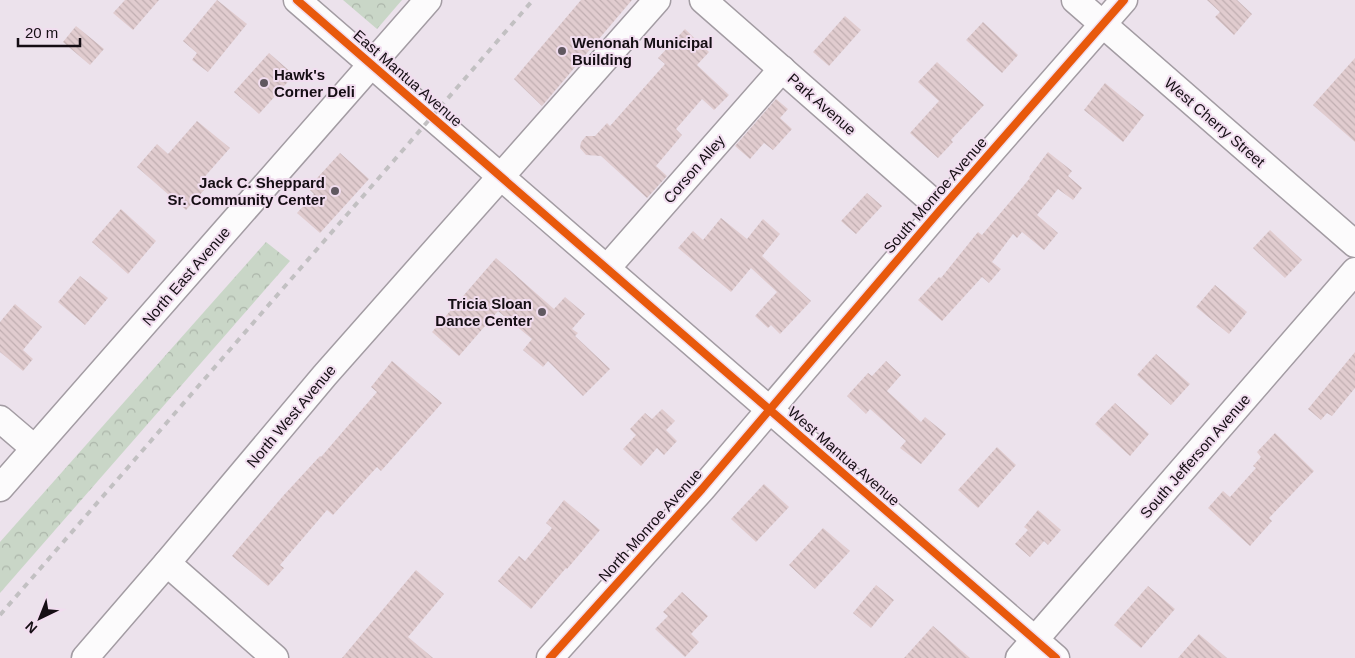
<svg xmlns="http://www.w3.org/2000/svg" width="1355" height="658" font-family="Helvetica,sans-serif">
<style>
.forest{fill:url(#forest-crowns)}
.building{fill:url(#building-back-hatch)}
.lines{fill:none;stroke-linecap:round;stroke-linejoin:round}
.minor-casing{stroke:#a39ca3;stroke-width:29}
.minor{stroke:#fcfbfc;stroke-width:26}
.rail{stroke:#c2c0c2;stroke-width:4;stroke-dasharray:6 6;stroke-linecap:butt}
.cycleway-casing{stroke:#f1ddef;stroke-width:11}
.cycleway{stroke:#e8590c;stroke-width:8}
.poi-dot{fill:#605860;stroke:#f1ddef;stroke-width:2}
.labels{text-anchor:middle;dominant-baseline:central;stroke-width:4;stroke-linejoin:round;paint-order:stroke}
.poi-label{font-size:15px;font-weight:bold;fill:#150e14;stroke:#f1ddef;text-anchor:start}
.street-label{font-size:15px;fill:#150e14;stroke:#f1ddef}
</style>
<defs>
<pattern id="forest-crowns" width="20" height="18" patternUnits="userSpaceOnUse" patternTransform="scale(1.25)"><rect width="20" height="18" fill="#c9d6c7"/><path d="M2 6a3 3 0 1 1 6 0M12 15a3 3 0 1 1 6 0" fill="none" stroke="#acb6aa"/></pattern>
<pattern id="building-back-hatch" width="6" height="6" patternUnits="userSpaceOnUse" patternTransform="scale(1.25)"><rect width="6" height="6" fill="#e1cccf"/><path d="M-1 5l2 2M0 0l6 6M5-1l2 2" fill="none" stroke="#c0aeb1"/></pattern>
</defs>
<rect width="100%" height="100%" fill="#ece2ec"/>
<g class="forest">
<path d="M343 0H402L377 29Z"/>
<path d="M266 242 290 261 0 593V542Z"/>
</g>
<g class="building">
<path d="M125 0H159L133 30 113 13Z"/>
<path d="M217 0 247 24 208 72 192 60 197 53 183 41Z"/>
<path d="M581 0H632L542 106 514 79Z"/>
<path d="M1207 0H1237L1252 14 1234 35 1215 17 1220 12Z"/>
<path d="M845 16 861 30 829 66 813 52Z"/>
<path d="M983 22 1018 55 1002 73 966 40Z"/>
<path d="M76 26 104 49 90 65 63 42Z"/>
<path d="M685 29 709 52 697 65 729 95 714 110 702 99 676 129 682 135 656 166 667 176 647 198 601 156 586 155 580 148 581 142 586 136H595L607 123 610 126 665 64 658 58Z"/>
<path d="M269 53 294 75 259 114 234 92Z"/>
<path d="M1355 58V142L1313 105Z"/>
<path d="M937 62 984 105 951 140 953 142 938 158 910 133 939 101 918 82Z"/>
<path d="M1105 83 1144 115 1123 142 1084 110Z"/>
<path d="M776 99 788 109 780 118 792 129 773 150 764 143 750 159 735 146Z"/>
<path d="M197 121 230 148 200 182 206 188 186 210 137 167 157 144 168 154Z"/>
<path d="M1048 152 1072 171 1068 176 1082 188 1073 200 1058 189 1037 215 1058 233 1044 250 1022 232 1017 238 1013 234 992 262 1001 269 989 283 982 277 942 321 918 300 939 277 941 278 978 232 982 235 1030 178 1029 177Z"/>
<path d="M340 153 369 179 320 233 297 213 314 194 308 188Z"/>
<path d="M867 193 882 206 856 234 841 221Z"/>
<path d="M121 209 156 241 128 274 92 242Z"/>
<path d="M721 218 747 239 763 219 780 234 762 256 811 301 780 334 771 325 768 328 755 316 777 292 751 268 731 292 678 248 693 231 703 240Z"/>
<path d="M1270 230 1302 260 1285 278 1253 248Z"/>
<path d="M496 258 554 309 565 297 585 314 572 329 578 333 575 336 610 369 583 396 548 361 543 367 523 350 532 339 498 311 459 356 432 332Z"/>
<path d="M80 276 108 298 85 325 58 302Z"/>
<path d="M1215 285 1247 312 1229 334 1196 307Z"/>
<path d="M15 304 42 327 23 350 33 359 23 371 0 352V322Z"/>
<path d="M1355 352V388L1332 416 1327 413 1321 420 1308 409Z"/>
<path d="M1156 354 1190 384 1171 405 1137 375Z"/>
<path d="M392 361 442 403 381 471 377 467 333 515 327 510 280 565 284 568 268 586 232 556 283 496 320 456 321 457 377 392 371 387Z"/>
<path d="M886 361 901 375 887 391 921 422 925 417 946 434 921 464 900 448 906 441 870 409 866 414 847 396 868 373 872 376Z"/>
<path d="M1115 403 1149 434 1130 456 1095 424Z"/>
<path d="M662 409 675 421 666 430 677 441 664 455 657 448 641 466 623 449 636 435 630 429 645 413 652 419Z"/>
<path d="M1275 433 1314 471 1269 518 1272 521 1250 546 1208 508 1223 491 1230 497 1256 468 1253 466 1261 457 1257 452Z"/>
<path d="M997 447 1016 465 978 508 958 490Z"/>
<path d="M764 484 789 507 756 542 731 519Z"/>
<path d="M564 500 600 530 567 569 566 568 531 609 498 581 519 556 525 561 552 528 546 523Z"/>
<path d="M1038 510 1061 530 1048 545 1044 541 1030 557 1015 544 1028 530 1024 527Z"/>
<path d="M823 528 850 551 815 589 789 565Z"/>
<path d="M416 570 444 594 408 637 433 658H342Z"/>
<path d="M876 585 894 600 871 628 853 613Z"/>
<path d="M1148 586 1175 609 1141 648 1114 625Z"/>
<path d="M682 592 708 616 691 634 699 642 685 657 655 629 668 616 663 612Z"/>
<path d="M933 626 970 658H904Z"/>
<path d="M1199 634 1227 658H1178Z"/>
</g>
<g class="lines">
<g class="minor-casing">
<g id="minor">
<path d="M297 0 1056 658"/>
<path d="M703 0 941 209"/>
<path d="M1075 0 1355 244"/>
<path d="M607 268 782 69"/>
<path d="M0 419 34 448"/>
<path d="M0 488 428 0"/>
<path d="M167 563 275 658"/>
<path d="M85 658 167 563 325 375 657 0"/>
<path d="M550 658 702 489 941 209 1124 0"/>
<path d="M1019 658 1355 271"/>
</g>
</g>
<use href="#minor" class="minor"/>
<path class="rail" d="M0 615 533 0"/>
<g class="cycleway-casing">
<g id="cycleway">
<path d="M297 0 1056 658"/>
<path d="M550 658 702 489 941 209 1124 0"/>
</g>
</g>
<use href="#cycleway" class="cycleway"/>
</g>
<g class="poi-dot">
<circle cx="562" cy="51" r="5"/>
<circle cx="264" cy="83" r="5"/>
<circle cx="335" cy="191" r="5"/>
<circle cx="542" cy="312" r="5"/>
</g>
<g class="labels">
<g class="poi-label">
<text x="572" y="42">Wenonah Municipal<tspan x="572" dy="17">Building</tspan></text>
<text x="274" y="74">Hawk's<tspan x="274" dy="17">Corner Deli</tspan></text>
<text x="325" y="182" text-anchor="end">Jack C. Sheppard<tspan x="325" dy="17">Sr. Community Center</tspan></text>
<text x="532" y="303" text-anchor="end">Tricia Sloan<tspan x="532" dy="17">Dance Center</tspan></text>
</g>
<g class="street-label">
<text transform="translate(408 78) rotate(41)">East Mantua Avenue</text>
<text transform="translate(822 104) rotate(41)">Park Avenue</text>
<text transform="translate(1215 122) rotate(41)">West Cherry Street</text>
<text transform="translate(694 169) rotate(-49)">Corson Alley</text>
<text transform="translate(935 195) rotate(-49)">South Monroe Avenue</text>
<text transform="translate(186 276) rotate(-49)">North East Avenue</text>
<text transform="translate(291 416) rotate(-50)">North West Avenue</text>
<text transform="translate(844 456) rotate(41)">West Mantua Avenue</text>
<text transform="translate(1195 456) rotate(-49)">South Jefferson Avenue</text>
<text transform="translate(650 525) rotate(-48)">North Monroe Avenue</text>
</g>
</g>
<g transform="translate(40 618) rotate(223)" stroke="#f1ddef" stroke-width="4" paint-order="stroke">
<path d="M0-4L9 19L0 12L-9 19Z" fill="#150e14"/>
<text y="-8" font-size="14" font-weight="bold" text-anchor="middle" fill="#150e14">N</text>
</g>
<path d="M18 38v8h62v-8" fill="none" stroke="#150e14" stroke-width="2.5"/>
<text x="25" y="38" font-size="15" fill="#150e14" stroke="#f1ddef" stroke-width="4" paint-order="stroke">20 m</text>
</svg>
